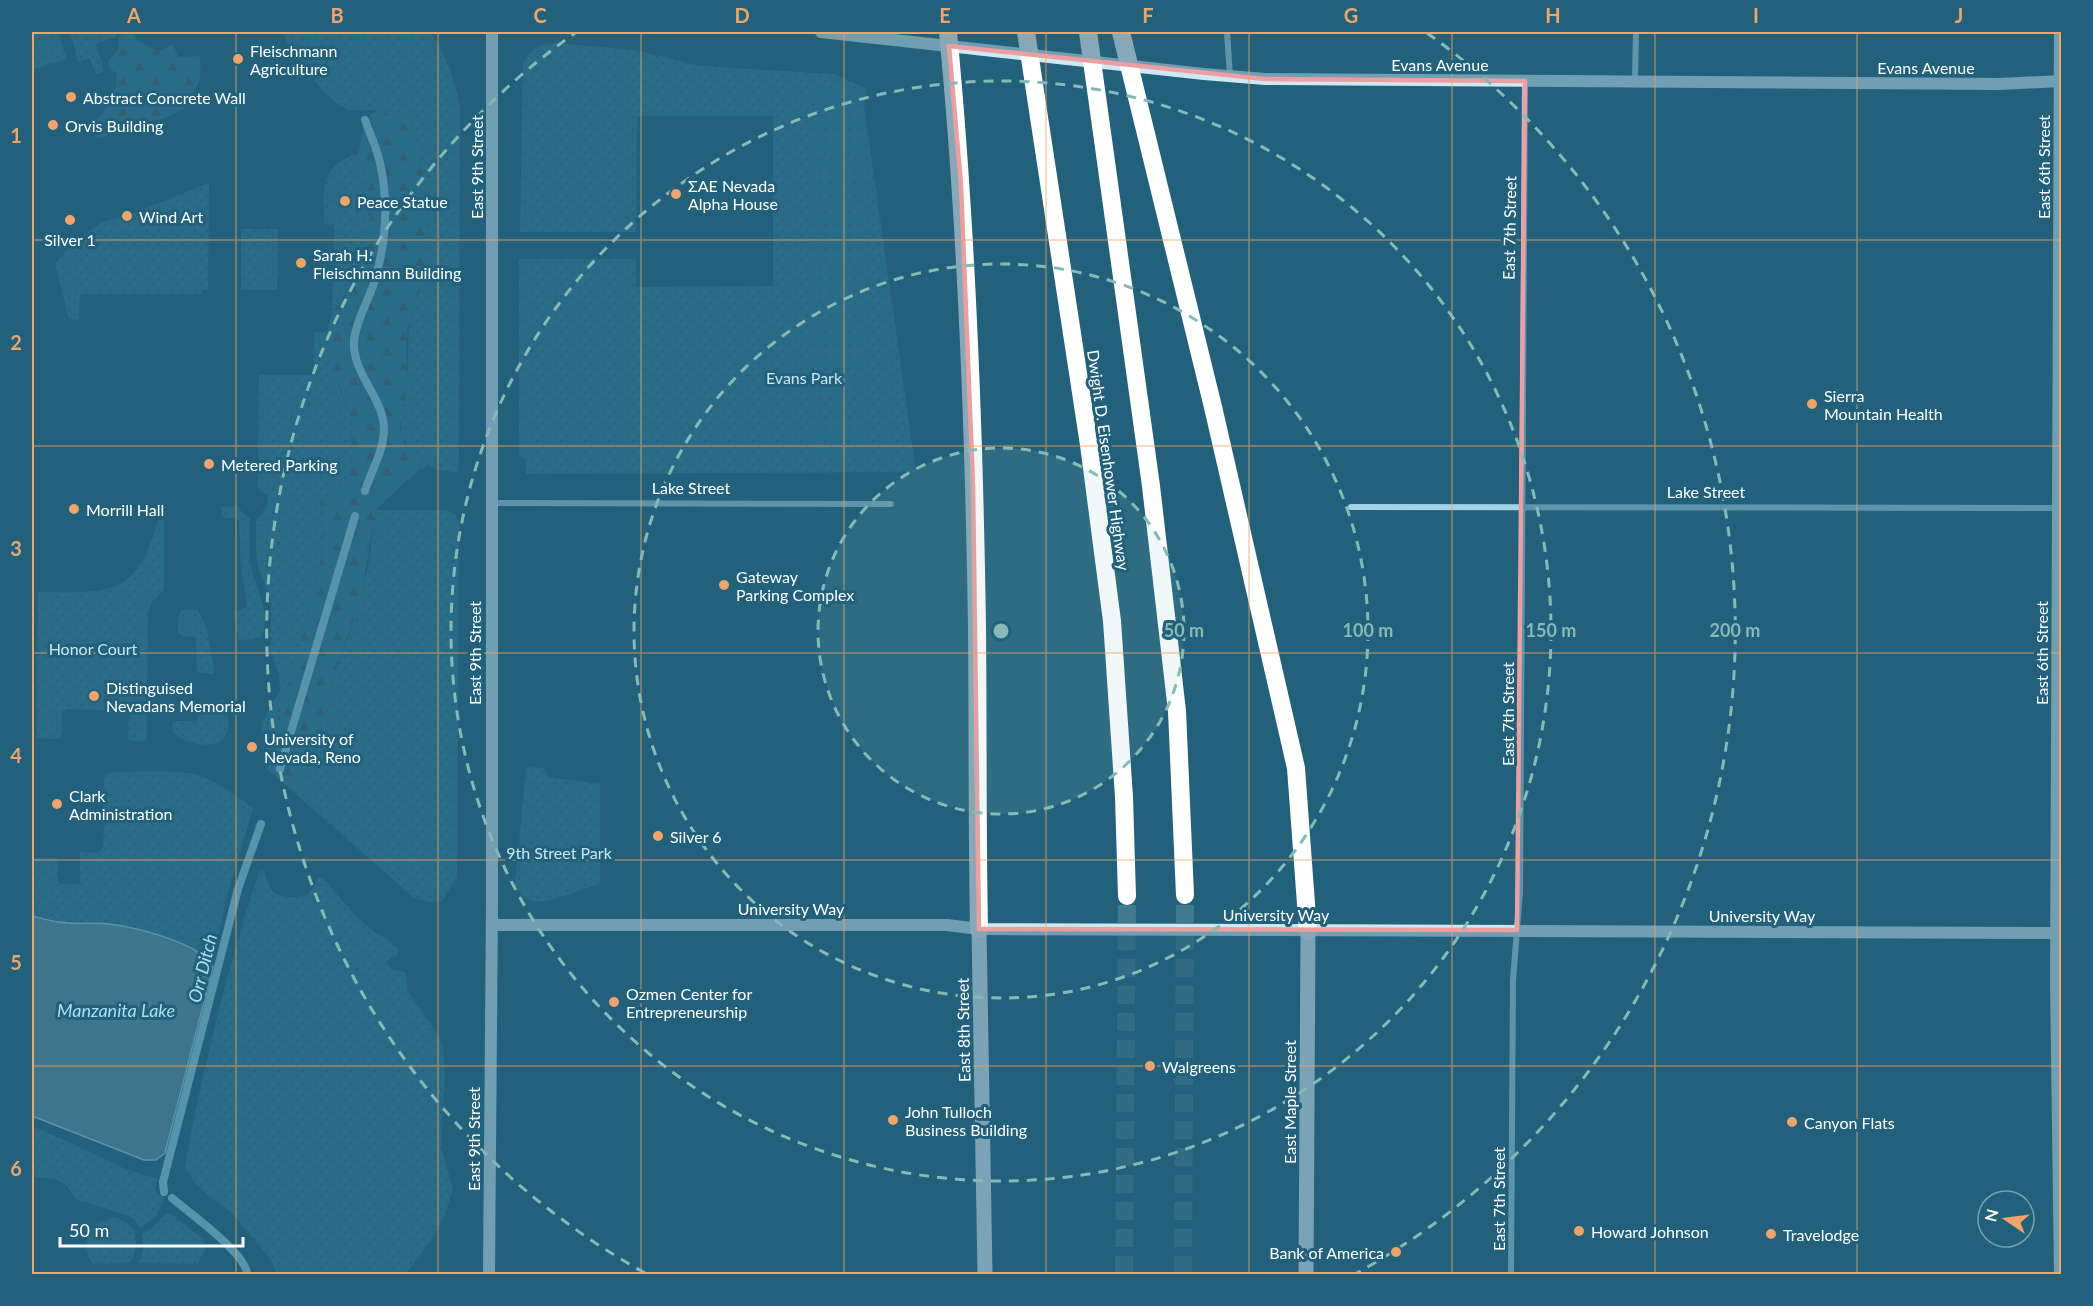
<svg xmlns="http://www.w3.org/2000/svg" width="2093" height="1306" font-family="Lato,sans-serif">
<style>
.green{fill:url(#green-dots)}
.forest{fill:url(#forest-firs)}
.pitch{fill:#327b97}
.water{fill:#5f8ea0;stroke:#98d2e7;stroke-width:1.5}
.lines{fill:none;stroke-linecap:round;stroke-linejoin:round}
.stream{stroke:#98d2e7;stroke-width:8}
.highway-tunnel{stroke:#43798f;stroke-width:18;stroke-dasharray:18 9;stroke-linecap:butt}
.street{stroke:#a5d3e6;stroke-width:6}
.secondary{stroke:#cee9f5;stroke-width:12}
.primary{stroke:#e5f5fd;stroke-width:15}
.highway{stroke:#fff;stroke-width:18}
.marked{fill:none;stroke:#ed9e9e;stroke-width:4.5;stroke-linejoin:round}
.grid{fill:none;stroke:#f1a467;stroke-width:1.5;stroke-opacity:0.55}
.ring{fill:none;stroke:#87bab6;stroke-width:3;stroke-dasharray:10 8}
.poi-dot{fill:#f1a467;stroke:#22617b;stroke-width:2}
.labels{text-anchor:middle;dominant-baseline:central;stroke-width:6;stroke-linejoin:round;paint-order:stroke}
.poi-label{font-size:16px;fill:#fff;stroke:#22617b;text-anchor:start}
.street-label{font-size:16px;fill:#fff;stroke:#22617b}
.park-label{font-size:16px;fill:#c8e8f4;stroke:#22617b}
.water-label{font-size:18px;font-style:italic;fill:#b0dded;stroke:#22617b}
.centre{fill:#87bab6;stroke:#22617b;stroke-width:3}
.ring-label{font-size:18px;text-anchor:middle;font-weight:bold;fill:#87bab6;stroke:#22617b;stroke-width:6;stroke-linejoin:round;paint-order:stroke}
.neatline{fill:none;stroke:#f1a467;stroke-width:2}
.grid-label{font-size:20px;text-anchor:middle;font-weight:bold;fill:#f1a467}
</style>
<defs>
<pattern id="green-dots" width="8" height="8" patternUnits="userSpaceOnUse" patternTransform="scale(1.5)"><rect width="8" height="8" fill="#327b97"/><path d="M2 2h.1M6 6h.1" fill="none" stroke="#40616e" stroke-width="1.8" stroke-linecap="round"/></pattern>
<pattern id="forest-firs" width="22" height="20" patternUnits="userSpaceOnUse" patternTransform="scale(1.5)"><rect width="22" height="20" fill="#327b97"/><path d="M5 1l3.5 6h-7zM16 11l3.5 6h-7z" fill="#40616e"/></pattern>
</defs>
<rect width="100%" height="100%" fill="#22617b"/>
<g class="green">
<path d="M32 32H58L67 59 32 70Z"/>
<path d="M70 32H122L116 34V37L96 44 104 71 96 74 89 58 78 62Z"/>
<path d="M284 32H430C446 56 454 75 460 105L459 472 443 471 427 466 411 455 402 435 401 415 406 395 408 367 409 321 423 280 428 230 421 160 377 110H349L336 103 320 88 297 55 289 48Z"/>
<path d="M556 43 635 50 700 66 834 74 867 89 864 105 916 472 526 474V460L519 454V259H636V287L773 286V116H637L636 232H520L523 63C531 48 539 44 556 43Z"/>
<path d="M353 155H358C361 165 367 175 370 186 377 218 355 289 332 313L334 228 331 225 324 224C324 193 319 168 353 155Z"/>
<path d="M209 183 208 290H202V294H80L79 320 69 319 55 264 75 240 103 222 127 216Z"/>
<path d="M241 229H278L277 290H241Z"/>
<path d="M314 332H327L328 348 338 385 350 412 353 458 349 477 343 490 320 504C333 546 308 607 297 649 289 679 283 710 276 740L269 758 262 738 261 723 280 691 279 675 270 649 271 614 270 599 258 566 256 549V522L268 503 267 495 258 489 259 375H313Z"/>
<path d="M238 506 240 510 250 519C250 533 249 547 250 561 253 585 275 614 260 638L239 641 233 611 247 608V605L241 567 239 521 236 518H224L222 516 221 507Z"/>
<path d="M376 510H446L455 514 459 524 457 877 442 901 430 902 414 898 297 795 307 773 335 671 349 635 368 568Z"/>
<path d="M158 520H164V589L151 603 148 612 147 739 143 742 128 740 129 714 127 711 66 709 62 713 61 737 57 739 37 738 38 592C110 592 136 599 158 520Z"/>
<path d="M197 609C208 622 211 654 215 671L213 674 197 672 196 637 183 636 178 633V620L181 611Z"/>
<path d="M224 700C226 710 231 725 227 733 219 753 183 744 172 731L173 721H197L198 704Z"/>
<path d="M526 767 544 768 548 777 600 784V884C576 888 527 921 515 884Z"/>
<path d="M111 772C134 772 181 769 201 776 219 783 238 796 253 808L226 899 213 967 210 961 112 924 60 923 32 916V858H58V884H80V852L98 853 103 847 104 827 109 817 103 808 104 778 106 774Z"/>
<path d="M260 870 263 871C267 877 268 884 271 889 277 899 299 898 308 895L318 878 322 877C338 895 353 915 372 930 381 937 393 941 399 950L397 955 391 957 388 961 389 967 394 970 405 972 407 978V990L437 1033 443 1047 445 1074 441 1147 453 1189 445 1215 433 1238 406 1274H277L271 1260 231 1212 210 1197 194 1182 185 1167C194 1112 207 1059 220 1006 232 960 244 915 260 870Z"/>
<path d="M32 1126 69 1142 128 1170 158 1179 155 1189 157 1194 164 1198 157 1215 140 1228 134 1219 127 1215 77 1200 66 1185 57 1180 36 1177 32 1169Z"/>
<path d="M167 1213 171 1214 203 1239 205 1249 198 1264 139 1263 143 1249 142 1234 152 1228Z"/>
<path d="M115 1218C139 1224 140 1243 130 1263L93 1264C77 1241 88 1221 115 1218Z"/>
</g>
<g class="forest">
<path d="M126 32H132L137 40 158 52 173 44 178 57 199 56C203 72 200 89 187 99L186 107 170 116 97 139 91 119C106 115 103 114 107 101 108 96 113 92 116 88L117 74 108 67V61L118 51 119 37Z"/>
<path d="M377 110C387 114 399 117 405 125 430 158 432 243 423 282 420 295 412 307 409 321 404 344 409 370 406 394 404 407 398 421 402 435 405 450 416 458 427 466L405 482 376 510 360 602 335 671 307 773 297 795 266 768C277 731 286 694 295 657 306 615 333 544 320 503L343 490 349 477 353 458 350 412 333 371 328 348 327 332 332 313 345 297 354 278 366 236 371 208 370 186 358 155 365 120Z"/>
</g>
<g class="pitch">
<path d="M807 92 859 93V99H807Z"/>
<rect x="807" y="106" width="53" height="7"/>
<rect x="807" y="119" width="53" height="7"/>
<rect x="808" y="133" width="52" height="7"/>
<rect x="808" y="146" width="52" height="7"/>
<rect x="808" y="161" width="52" height="7"/>
<path d="M808 173 860 174V181L808 180Z"/>
<rect x="807" y="187" width="52" height="7"/>
<rect x="807" y="200" width="52" height="7"/>
<rect x="808" y="214" width="52" height="7"/>
<rect x="807" y="227" width="52" height="7"/>
<path d="M808 240 860 241 859 247H807Z"/>
<rect x="807" y="253" width="53" height="7"/>
<path d="M807 268H859V275L807 274Z"/>
<path d="M807 280 859 281V287H807Z"/>
<path d="M807 294 859 295V301H807Z"/>
<rect x="807" y="307" width="52" height="7"/>
<rect x="807" y="321" width="53" height="7"/>
<path d="M807 334H859V341L807 340Z"/>
<path d="M807 348H859V355L807 354Z"/>
<rect x="807" y="361" width="52" height="7"/>
<rect x="807" y="377" width="52" height="7"/>
<rect x="807" y="390" width="52" height="7"/>
<path d="M807 420H859V426L807 427Z"/>
<rect x="807" y="434" width="52" height="6"/>
<rect x="807" y="447" width="52" height="7"/>
</g>
<path class="water" d="M32 916C40 918 50 921 59 922 75 925 93 922 109 924 135 927 201 943 213 967L165 1153 156 1160H144L32 1116Z"/>
<g class="lines">
<g class="stream">
<path d="M365 491C371 471 383 453 384 431 385 398 352 375 354 341 356 320 369 300 375 280 386 242 389 203 380 163 377 148 370 134 365 120"/>
<path d="M280 769 355 516"/>
<path d="M164 1192 163 1182 238 889 261 824"/>
<path d="M172 1198C189 1213 246 1253 247 1274"/>
</g>
<g class="highway-tunnel">
<path d="M1124 1274 1127 896"/>
<path d="M1183 1274 1185 895"/>
</g>
<g class="street">
<path d="M1227 32 1230 76"/>
<path d="M1635 81 1636 32"/>
<path d="M492 503 891 504"/>
<path d="M1351 507 2058 508"/>
<path d="M1511 1274 1513 980 1520 892 1525 81"/>
</g>
<g class="secondary">
<path d="M821 32 1204 74 1265 79 1999 84 2062 81"/>
<path d="M492 925H947L979 929 2062 933"/>
<path d="M489 1274 492 904V32"/>
<path d="M2060 1274 2056 981 2060 32"/>
</g>
<g class="primary">
<path d="M979 929 985 1274"/>
<path d="M1306 1274 1308 931"/>
</g>
<g class="highway">
<path d="M948 32C967 229 974 427 977 625 978 727 977 828 979 929"/>
<path d="M1026 32 1089 445 1112 621 1124 797 1127 896"/>
<path d="M1088 32 1151 486 1177 711 1185 895"/>
<path d="M1121 32 1213 407 1296 768 1308 931"/>
</g>
</g>
<path d="M0 0H2093V1306H0ZM949 46 1265 79 1525 81 1517 930 979 929 973 485 961 185Z" fill="#22617b" fill-opacity=".55" fill-rule="evenodd"/>
<path class="marked" d="M949 46 1265 79 1525 81 1517 930 979 929 973 485 961 185Z"/>
<path class="grid" d="M236 32V1274M438 32V1274M641 32V1274M844 32V1274M1046 32V1274M1249 32V1274M1452 32V1274M1655 32V1274M1857 32V1274M32 240H2062M32 446H2062M32 653H2062M32 860H2062M32 1066H2062"/>
<circle cx="1001" cy="631" r="183" fill="#87bab6" fill-opacity=".12"/>
<g class="ring">
<circle cx="1001" cy="631" r="183"/>
<circle cx="1001" cy="631" r="367"/>
<circle cx="1001" cy="631" r="550"/>
<path d="M645 1273A734 734 0 0 1 575 33M1427 33A734 734 0 0 1 1357 1273"/>
</g>
<g class="poi-dot">
<circle cx="238" cy="59" r="6"/>
<circle cx="71" cy="97" r="6"/>
<circle cx="53" cy="125" r="6"/>
<circle cx="676" cy="194" r="6"/>
<circle cx="345" cy="201" r="6"/>
<circle cx="127" cy="216" r="6"/>
<circle cx="70" cy="220" r="6"/>
<circle cx="301" cy="263" r="6"/>
<circle cx="1812" cy="404" r="6"/>
<circle cx="209" cy="464" r="6"/>
<circle cx="74" cy="509" r="6"/>
<circle cx="724" cy="585" r="6"/>
<circle cx="94" cy="696" r="6"/>
<circle cx="252" cy="747" r="6"/>
<circle cx="57" cy="804" r="6"/>
<circle cx="658" cy="836" r="6"/>
<circle cx="614" cy="1002" r="6"/>
<circle cx="1150" cy="1066" r="6"/>
<circle cx="893" cy="1120" r="6"/>
<circle cx="1792" cy="1122" r="6"/>
<circle cx="1579" cy="1231" r="6"/>
<circle cx="1771" cy="1234" r="6"/>
<circle cx="1396" cy="1252" r="6"/>
</g>
<g class="labels">
<g class="poi-label">
<text x="250" y="50">Fleischmann<tspan x="250" dy="18">Agriculture</tspan></text>
<text x="83" y="97">Abstract Concrete Wall</text>
<text x="65" y="125">Orvis Building</text>
<text x="688" y="185">ΣΑΕ Nevada<tspan x="688" dy="18">Alpha House</tspan></text>
<text x="357" y="201">Peace Statue</text>
<text x="139" y="216">Wind Art</text>
<text x="70" y="239" text-anchor="middle">Silver 1</text>
<text x="313" y="254">Sarah H.<tspan x="313" dy="18">Fleischmann Building</tspan></text>
<text x="1824" y="395">Sierra<tspan x="1824" dy="18">Mountain Health</tspan></text>
<text x="221" y="464">Metered Parking</text>
<text x="86" y="509">Morrill Hall</text>
<text x="736" y="576">Gateway<tspan x="736" dy="18">Parking Complex</tspan></text>
<text x="106" y="687">Distinguised<tspan x="106" dy="18">Nevadans Memorial</tspan></text>
<text x="264" y="738">University of<tspan x="264" dy="18">Nevada, Reno</tspan></text>
<text x="69" y="795">Clark<tspan x="69" dy="18">Administration</tspan></text>
<text x="670" y="836">Silver 6</text>
<text x="626" y="993">Ozmen Center for<tspan x="626" dy="18">Entrepreneurship</tspan></text>
<text x="1162" y="1066">Walgreens</text>
<text x="905" y="1111">John Tulloch<tspan x="905" dy="18">Business Building</tspan></text>
<text x="1804" y="1122">Canyon Flats</text>
<text x="1591" y="1231">Howard Johnson</text>
<text x="1783" y="1234">Travelodge</text>
<text x="1384" y="1252" text-anchor="end">Bank of America</text>
</g>
<g class="street-label">
<text x="1440" y="64">Evans Avenue</text>
<text x="1926" y="67">Evans Avenue</text>
<text transform="translate(476 167) rotate(-90)">East 9th Street</text>
<text transform="translate(2043 167) rotate(-90)">East 6th Street</text>
<text transform="translate(1509 228) rotate(-89)">East 7th Street</text>
<text transform="translate(1109 460) rotate(82)">Dwight D. Eisenhower Highway</text>
<text x="691" y="487">Lake Street</text>
<text x="1706" y="491">Lake Street</text>
<text transform="translate(474 653) rotate(-90)">East 9th Street</text>
<text transform="translate(2041 653) rotate(-90)">East 6th Street</text>
<text transform="translate(1507 714) rotate(-90)">East 7th Street</text>
<text x="791" y="908">University Way</text>
<text x="1276" y="914">University Way</text>
<text x="1762" y="915">University Way</text>
<text transform="translate(963 1030) rotate(-91)">East 8th Street</text>
<text transform="translate(1289 1102) rotate(-90)">East Maple Street</text>
<text transform="translate(473 1139) rotate(-90)">East 9th Street</text>
<text transform="translate(1498 1199) rotate(-90)">East 7th Street</text>
</g>
<g class="park-label">
<text x="804" y="377">Evans Park</text>
<text x="93" y="648">Honor Court</text>
<text x="559" y="852">9th Street Park</text>
</g>
<g class="water-label">
<text transform="translate(202 968) rotate(-76)">Orr Ditch</text>
<text x="116" y="1010">Manzanita Lake</text>
</g>
</g>
<circle cx="1001" cy="631" r="9" class="centre"/>
<g class="ring-label">
<text x="1184" y="637">50 m</text>
<text x="1368" y="637">100 m</text>
<text x="1551" y="637">150 m</text>
<text x="1735" y="637">200 m</text>
</g>
<rect width="2093" height="1306" fill="none" stroke="#22617b" stroke-width="66"/>
<g transform="translate(2006 1219) rotate(284)"><circle r="28" fill="#22617b" stroke="#7aa0b0" stroke-width="1.5"/>
<path d="M0-4.5L10 22L0 15L-10 22Z" fill="#f1a467"/>
<text y="-9" font-size="16" font-weight="bold" text-anchor="middle" fill="#ffffff">N</text>
</g>
<path d="M60 1237v9h183v-9" fill="none" stroke="#ffffff" stroke-width="3"/>
<text x="69" y="1237" font-size="18" fill="#ffffff" stroke="#22617b" stroke-width="4.5" paint-order="stroke">50 m</text>
<rect x="33" y="33" width="2027" height="1240" class="neatline"/>
<g class="grid-label">
<text x="134" y="23">A</text>
<text x="337" y="23">B</text>
<text x="540" y="23">C</text>
<text x="742" y="23">D</text>
<text x="945" y="23">E</text>
<text x="1148" y="23">F</text>
<text x="1351" y="23">G</text>
<text x="1553" y="23">H</text>
<text x="1756" y="23">I</text>
<text x="1959" y="23">J</text>
<text x="16" y="143">1</text>
<text x="16" y="350">2</text>
<text x="16" y="556">3</text>
<text x="16" y="763">4</text>
<text x="16" y="970">5</text>
<text x="16" y="1176">6</text>
</g>
</svg>
